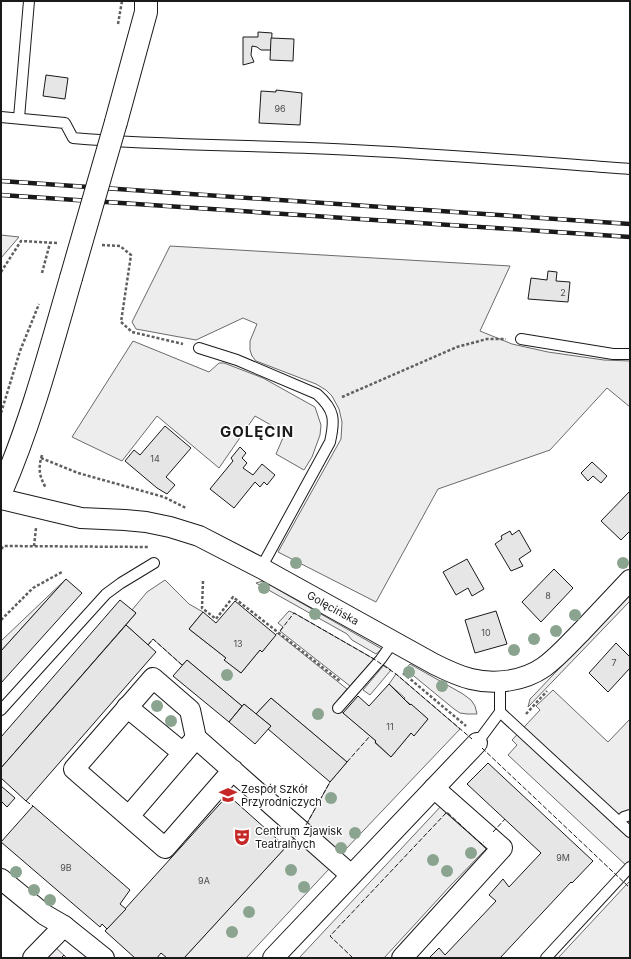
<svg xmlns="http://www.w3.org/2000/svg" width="631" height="959" font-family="Inter,sans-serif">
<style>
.built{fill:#ededed;stroke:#6a6a6a}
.building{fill:#e6e6e6;stroke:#1a1a1a}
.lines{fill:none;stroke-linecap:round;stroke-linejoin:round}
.service-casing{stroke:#1a1a1a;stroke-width:12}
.minor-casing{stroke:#1a1a1a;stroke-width:22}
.tertiary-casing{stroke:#1a1a1a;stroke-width:24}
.path{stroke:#5f5f5f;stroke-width:2.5;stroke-dasharray:3 2;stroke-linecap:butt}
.service{stroke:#fff;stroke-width:10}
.minor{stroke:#fff;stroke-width:20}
.tertiary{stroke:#fff;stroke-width:22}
.rail-casing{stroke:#1a1a1a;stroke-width:4.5}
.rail{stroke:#fff;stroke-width:3;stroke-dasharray:9;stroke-linecap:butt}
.tertiary-bridge-casing{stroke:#1a1a1a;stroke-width:24;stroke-linecap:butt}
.tertiary-bridge{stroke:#fff;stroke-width:22}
.fence{stroke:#1a1a1a;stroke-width:1;stroke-dasharray:5 2;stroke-linecap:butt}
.tree{fill:#8aa48f}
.labels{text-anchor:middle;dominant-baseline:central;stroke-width:3;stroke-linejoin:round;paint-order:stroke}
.number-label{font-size:9px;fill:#4d4d4d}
.street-label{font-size:11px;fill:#1a1a1a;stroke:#fff}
.poi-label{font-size:11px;fill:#1a1a1a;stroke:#fff;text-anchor:start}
.district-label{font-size:15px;font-weight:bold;letter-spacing:1px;fill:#1a1a1a;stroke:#fff}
</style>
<rect width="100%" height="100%" fill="#fff"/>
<g class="built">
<path d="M1 235 19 237 1 258Z"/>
<path d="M170 246 510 266 480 331 512 344 548 352 604 360 630 361V407L607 388 550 450 438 489 376 602 278 552 341 439 342 422 339 409 332 396 326 390 316 384 256 361 252 356 250 350V341L257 324 243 318 196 340 136 329 132 322Z"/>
<path d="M133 341 209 372 219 363H224L263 378 315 407 321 425 320 435 312 457 304 470 276 454 285 433 255 416 219 468 157 416 122 461 72 437Z"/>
<path d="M66 579 1 651V641Z"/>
<path d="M165 580 189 604 203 612 189 629 226 658 225 660 241 673 260 650 262 652 277 633 347 689 334 705 376 741 375 743 391 757 411 733 414 735 428 719 404 699 405 698 389 684 396 674 460 729 345 850 339 851 306 825 330 782 347 762 271 698 256 714 244 704 242 706 187 660 182 665 153 639 148 645 126 625 136 613 132 610 147 592Z"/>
<path d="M263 581 382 649 376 654 352 640 347 634 256 583Z"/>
<path d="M630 594V601L528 707 530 699 534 695Z"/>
<path d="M289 611 294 613 374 659 350 686 280 631 283 627 278 623Z"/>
<path d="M410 664 463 694 471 700 475 706 477 714H467L460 713 454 709 409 672 407 668Z"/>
<path d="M384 665 391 670 370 695 363 690Z"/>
<path d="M553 690 608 742 630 719V869L508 755 517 745 512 740 540 710 536 706Z"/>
<path d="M442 805 485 840 481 844 486 849 451 885 384 958H299Z"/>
<path d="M296 836 327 864 329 869 246 958H184Z"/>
<path d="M630 881V958H558L626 885Z"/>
<path d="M55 947 67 958H42Z"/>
</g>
<g class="building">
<path d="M258 32 272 33 271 50H261L257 47 252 46 251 55 254 62 243 65V37H258Z"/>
<path d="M271 38 294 39 293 61 270 60Z"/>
<path d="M46 75 68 78 65 99 43 96Z"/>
<path d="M276 90 302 93 300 125 259 123 261 91 276 92Z"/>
<path d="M548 271 557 272 556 281 570 282 568 302 528 299 531 278 547 280Z"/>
<path d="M165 426 191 448 166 477 175 485 167 494 157 488 125 461 134 450 140 455Z"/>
<path d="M240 447 246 453 242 458 247 463 243 468 253 475 262 464 275 475 267 485 264 482 260 487 255 482 234 508 210 489 233 461 231 458Z"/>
<path d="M592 462 607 476 601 483 593 476 588 481 581 473Z"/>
<path d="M630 491V531L621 540 601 521Z"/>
<path d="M519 530 531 551 519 559 523 566 511 571 495 544 502 539 501 536 510 531 512 535Z"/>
<path d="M467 559 484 589 472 596 468 588 456 595 443 572Z"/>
<path d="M554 569 573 588 541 622 522 602Z"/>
<path d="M66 579 82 593 1 683V651Z"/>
<path d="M120 600 136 613 1 768V737Z"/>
<path d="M235 601 276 635 262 652 260 650 241 673 224 660 226 658 189 629 203 612 216 623Z"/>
<path d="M496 611 507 644 475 653 465 620Z"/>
<path d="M126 625 156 652 26 801 1 778V768Z"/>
<path d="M616 643 630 657V668L608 692 589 673Z"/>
<path d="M187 660 242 706 229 722 173 676Z"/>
<path d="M389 684 410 705 411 704 428 719 414 736 411 733 391 757 375 742 376 741 343 713 358 696 369 706Z"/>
<path d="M271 698 347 762 330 782 268 729 271 726 256 714Z"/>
<path d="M244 704 271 726 255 744 229 722Z"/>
<path d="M488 763 593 861 572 883 571 882 500 958H429L439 948 445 955 496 901 489 895 503 879 509 887 541 853 467 784Z"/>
<path d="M1 786 15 798 7 807 1 801Z"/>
<path d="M228 795 286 847 184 958H167L161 953 157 958H135L105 931Z"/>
<path d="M33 806 130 890 120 904 126 909 107 929 102 924 100 927 1 842Z"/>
</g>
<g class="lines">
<g class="service-casing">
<g id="service">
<path d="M1 117 65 123 73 138C152 145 231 145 309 148 417 152 523 161 630 169"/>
<path d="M19 118 29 1"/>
<path d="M521 339 613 354H630"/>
<path d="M199 348 237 360 317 394C335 410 335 420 330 442L261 568"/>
<path d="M338 708 381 659 393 642"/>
<path d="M1 710 106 594 121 583 154 563"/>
<path d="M500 712 630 832"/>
<path d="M477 743 500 712V681"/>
<path d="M619 822 624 817 630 815"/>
<path d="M546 958 630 867"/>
</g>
</g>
<g class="minor-casing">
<g id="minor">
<path d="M1 499 81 518 125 520 146 522 170 527 199 536 261 568 434 664C446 670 458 676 471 679 495 685 524 681 544 667 558 657 570 643 582 631 598 614 614 597 630 580"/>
<path d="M127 707 183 753"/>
<path d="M233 770 165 848 74 769 153 678 190 710 196 738 351 875"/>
<path d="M129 816 196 738"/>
<path d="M1 879 45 915 64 926 104 958"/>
<path d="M33 958 64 926"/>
<path d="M273 958 477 743"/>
<path d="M402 958 502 848 434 788"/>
</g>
</g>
<g class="tertiary-casing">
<g id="tertiary">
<path d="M116 122 146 12V1"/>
<path d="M1 492C31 423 50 351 71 278"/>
</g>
</g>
<g class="path">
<path d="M118 24 122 1"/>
<path d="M102 245 120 246 131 255 121 322 132 332 183 344"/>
<path d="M1 272 21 241 57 243"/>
<path d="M42 273 50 243"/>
<path d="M342 397 457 347 487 339H506"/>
<path d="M1 413 20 351 39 304"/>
<path d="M42 455C38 468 39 476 46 488"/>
<path d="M41 458 78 473 164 497 186 508"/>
<path d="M34 546 36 528"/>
<path d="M1 549 4 546 149 547"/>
<path d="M203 581 202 608 216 619 233 597 340 681"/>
<path d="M1 620 33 588 62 572"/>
<path d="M403 673 466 726"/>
<path d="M526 714 547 691"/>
</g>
<use href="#service" class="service"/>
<use href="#minor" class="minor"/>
<use href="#tertiary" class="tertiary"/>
<g class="rail-casing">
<g id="rail">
<path d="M1 181 630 224"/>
<path d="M1 195 630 237"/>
</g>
</g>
<use href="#rail" class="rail"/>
<g class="tertiary-bridge-casing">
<path id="tertiary-bridge" d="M71 278 116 122"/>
</g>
<use href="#tertiary-bridge" class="tertiary-bridge"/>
<g class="fence">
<path d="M280 631 294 613 374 659 396 674 472 739"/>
<path d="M148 645 153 639 182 665"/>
<path d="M482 748 630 888"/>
<path d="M347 762 370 736"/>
<path d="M26 801 33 806"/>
<path d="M306 825 330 782"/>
<path d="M493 832 505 819"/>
<path d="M286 847 297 835"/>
<path d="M61 958 64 955 67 958"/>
<path d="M353 958 330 936 446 813 447 812 481 844 484 842"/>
</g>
</g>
<g class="tree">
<circle cx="296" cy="563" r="6"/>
<circle cx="623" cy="563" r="6"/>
<circle cx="264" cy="588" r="6"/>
<circle cx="315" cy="614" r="6"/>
<circle cx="575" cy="615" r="6"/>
<circle cx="556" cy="631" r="6"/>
<circle cx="534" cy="639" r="6"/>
<circle cx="514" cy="650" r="6"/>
<circle cx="409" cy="672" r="6"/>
<circle cx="227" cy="675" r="6"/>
<circle cx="442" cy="686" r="6"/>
<circle cx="157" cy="706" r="6"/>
<circle cx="318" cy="714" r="6"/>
<circle cx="171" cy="721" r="6"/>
<circle cx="331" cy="798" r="6"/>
<circle cx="355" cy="833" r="6"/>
<circle cx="341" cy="848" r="6"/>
<circle cx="471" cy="853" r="6"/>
<circle cx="433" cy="860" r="6"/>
<circle cx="291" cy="870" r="6"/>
<circle cx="447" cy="871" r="6"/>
<circle cx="16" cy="872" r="6"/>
<circle cx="304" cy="887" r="6"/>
<circle cx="34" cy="890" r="6"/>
<circle cx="50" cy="900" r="6"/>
<circle cx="249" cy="912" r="6"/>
<circle cx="232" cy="932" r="6"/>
</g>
<defs>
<g id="school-bare" transform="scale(1.38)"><path d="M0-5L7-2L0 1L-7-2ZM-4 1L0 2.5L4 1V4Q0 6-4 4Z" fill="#c62828" stroke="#fff" stroke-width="2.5" paint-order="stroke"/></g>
<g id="theatre-bare" transform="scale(1.38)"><path d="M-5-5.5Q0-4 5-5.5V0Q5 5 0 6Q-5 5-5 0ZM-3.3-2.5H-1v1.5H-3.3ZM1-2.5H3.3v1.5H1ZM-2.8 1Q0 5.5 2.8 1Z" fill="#c62828" stroke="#fff" stroke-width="2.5" paint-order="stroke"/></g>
</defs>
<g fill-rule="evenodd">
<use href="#school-bare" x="228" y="795"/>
<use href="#theatre-bare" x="242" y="837"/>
</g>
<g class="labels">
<g class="number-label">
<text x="280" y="108">96</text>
<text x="563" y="292">2</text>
<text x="155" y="458">14</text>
<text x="548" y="595">8</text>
<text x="486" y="632">10</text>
<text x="238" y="643">13</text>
<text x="614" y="662">7</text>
<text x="390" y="726">11</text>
<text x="563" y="857">9M</text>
<text x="66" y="867">9B</text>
<text x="204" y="880">9A</text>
</g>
<g class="street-label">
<text transform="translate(333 608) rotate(29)">Golęcińska</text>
</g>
<g class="poi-label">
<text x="241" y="789">Zespół Szkół<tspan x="241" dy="13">Przyrodniczych</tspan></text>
<text x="255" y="831">Centrum Zjawisk<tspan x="255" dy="13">Teatralnych</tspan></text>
</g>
<g class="district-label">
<text x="257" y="431">GOLĘCIN</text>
</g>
</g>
<rect width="631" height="959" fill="none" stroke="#1a1a1a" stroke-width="4"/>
</svg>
